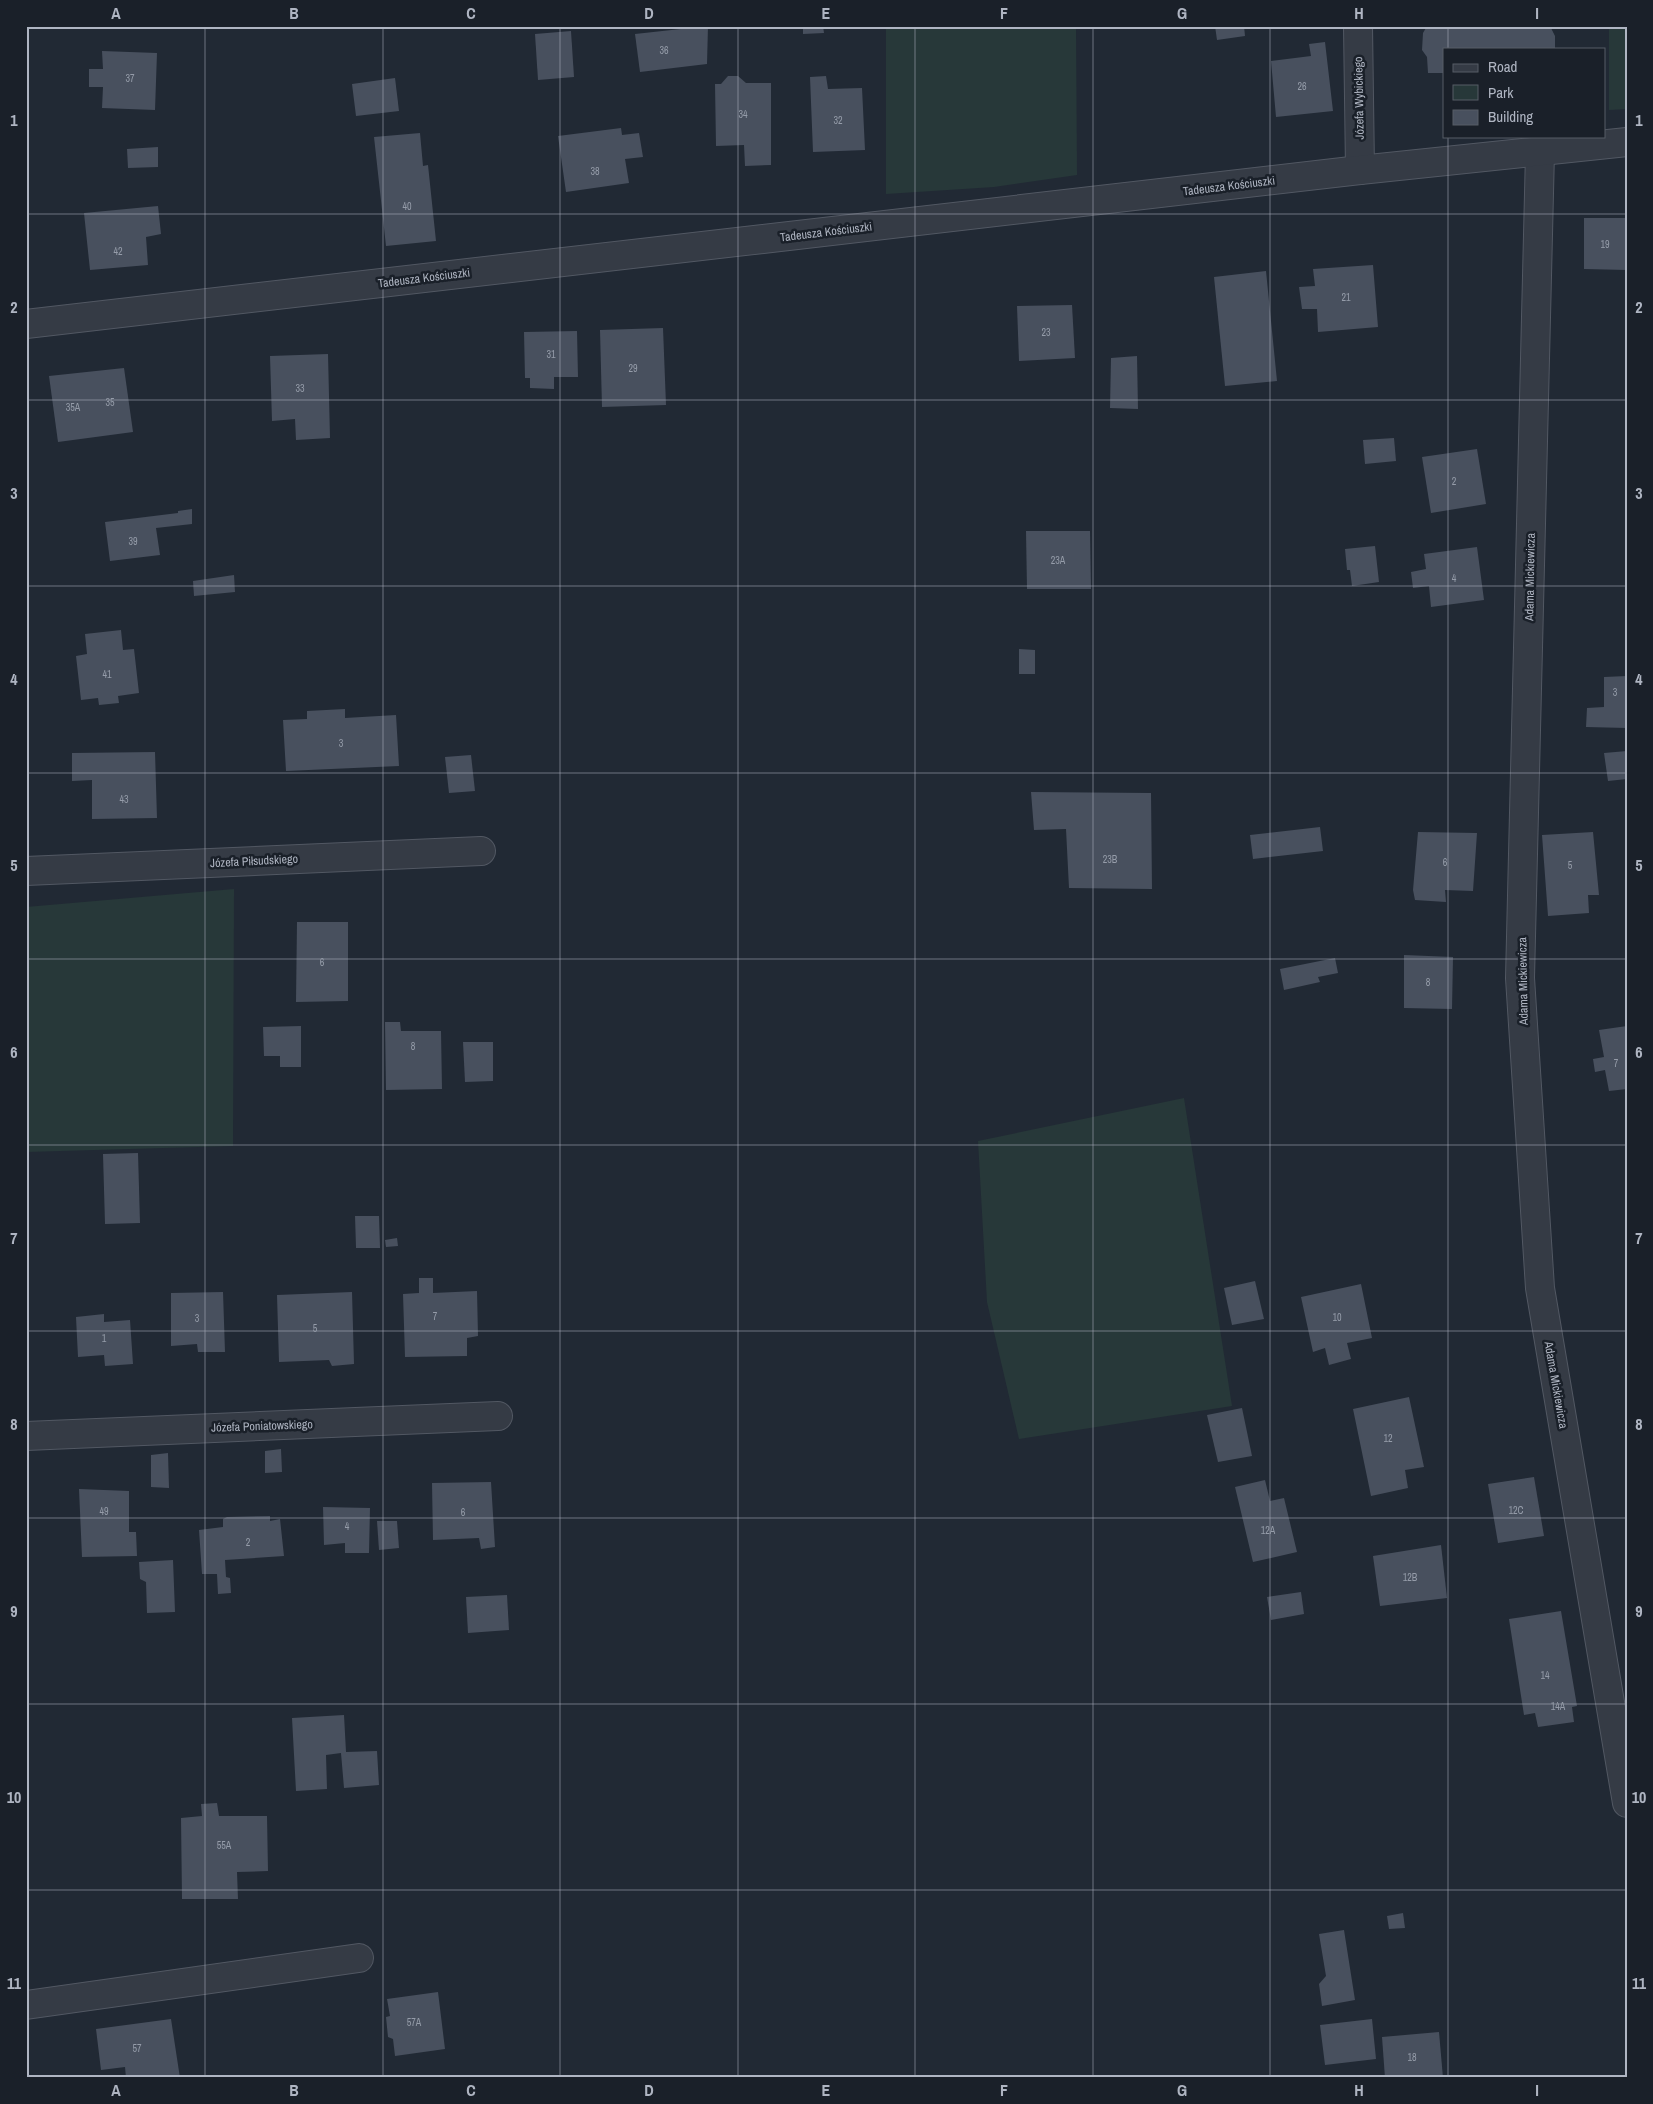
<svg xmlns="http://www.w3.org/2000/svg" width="1653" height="2104" font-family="'Archivo Narrow',sans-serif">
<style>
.green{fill:#273839}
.building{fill:#48505e}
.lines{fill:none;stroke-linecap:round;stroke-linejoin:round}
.minor-casing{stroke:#525863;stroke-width:30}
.minor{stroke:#353b45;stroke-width:28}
.grid{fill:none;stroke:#afb5c2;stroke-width:1;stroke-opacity:0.55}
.labels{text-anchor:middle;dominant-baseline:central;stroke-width:5;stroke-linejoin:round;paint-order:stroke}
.number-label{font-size:10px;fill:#959ca9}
.street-label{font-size:12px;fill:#afb5c2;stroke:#1a2029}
.neatline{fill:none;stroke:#afb5c2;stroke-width:2}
.grid-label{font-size:16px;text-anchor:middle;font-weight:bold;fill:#afb5c2}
</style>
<rect width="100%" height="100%" fill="#212934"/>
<g class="green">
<path d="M886 26H1076L1077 175 994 187 886 194Z"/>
<path d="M1609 26H1627V109L1609 110Z"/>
<path d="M234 889 233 1146 26 1152V907Z"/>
<path d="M1184 1098 1232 1406 1019 1439 987 1302 978 1141Z"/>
</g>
<g class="building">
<path d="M708 26 707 64 640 72 635 34Z"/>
<path d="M803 26H823L824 33 803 34Z"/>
<path d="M1215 26H1244L1245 36 1217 40Z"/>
<path d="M1427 26H1550L1555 36V49H1444V73H1428L1427 57 1422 50 1423 33Z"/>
<path d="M571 31 574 77 538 80 535 34Z"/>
<path d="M1325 42 1333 111 1276 117 1271 61 1311 56 1309 44Z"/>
<path d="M102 51 157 53 155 110 102 108 103 87H89V69H103Z"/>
<path d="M728 76H738L746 83H771V165L745 166 744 145 716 146 715 84H721Z"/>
<path d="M826 76 828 89 862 88 865 150 813 152 810 77Z"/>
<path d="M395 78 399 111 356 116 352 84Z"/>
<path d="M621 128 622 135 639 133 643 157 625 159 629 183 566 192 558 136Z"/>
<path d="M420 133 423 166 428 165 436 241 386 246 374 137Z"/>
<path d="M158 147V167L128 168 127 149Z"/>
<path d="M158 206 161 234 146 237 148 265 90 270 84 213Z"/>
<path d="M1584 218H1627V270L1584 269Z"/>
<path d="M1373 265 1378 327 1318 332 1317 309H1302L1299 287 1315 286 1313 269Z"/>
<path d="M1266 271 1277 381 1225 386 1214 277Z"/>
<path d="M1072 305 1075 358 1019 361 1017 306Z"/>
<path d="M663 328 666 405 602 407 600 330Z"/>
<path d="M577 331 578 377H554V389L530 388V378H525L524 332Z"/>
<path d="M328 354 330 438 296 440 295 419 272 421 270 356Z"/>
<path d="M1137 356 1138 409 1110 408 1111 358Z"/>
<path d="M124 368 133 432 58 442 49 376Z"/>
<path d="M1394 438 1396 461 1365 464 1363 440Z"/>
<path d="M1477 449 1486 504 1431 513 1422 457Z"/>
<path d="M192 509V524L156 528 160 555 110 561 105 522 178 513V511Z"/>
<path d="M1026 531H1090L1091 589H1027Z"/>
<path d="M1375 546 1379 582 1352 586 1350 570H1347L1345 549Z"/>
<path d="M1477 547 1484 600 1431 607 1429 586 1413 588 1411 572 1426 569 1424 554Z"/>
<path d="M234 575 235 592 194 596 193 581Z"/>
<path d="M121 630 123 650 134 649 139 693 118 696 119 703 99 705 98 698 81 700 76 656 87 654 85 634Z"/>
<path d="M1019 649 1035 650V674H1019Z"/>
<path d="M1627 676V728L1586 727 1587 708 1604 707V677Z"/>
<path d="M345 709V718L396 715 399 766 286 771 283 720 307 719V711Z"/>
<path d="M1627 751V779L1608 781 1604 753Z"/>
<path d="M155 752 157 818 92 819V780L72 781V753Z"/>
<path d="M471 755 475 791 449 793 445 757Z"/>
<path d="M1031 792 1151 793 1152 889 1069 888 1066 829 1034 830Z"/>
<path d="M1320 827 1323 851 1253 859 1250 835Z"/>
<path d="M1418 832 1477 833 1473 891 1445 890 1446 902 1415 900 1413 890Z"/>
<path d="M1593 832 1599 895H1588L1589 913 1548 916 1542 835Z"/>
<path d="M297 922H348V1001L296 1002Z"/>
<path d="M1404 955 1453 957 1452 1009 1404 1008Z"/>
<path d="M1335 958 1338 973 1318 977 1320 982 1284 990 1280 969Z"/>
<path d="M385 1022H400L401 1031H441L442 1089 386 1090Z"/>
<path d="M301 1026V1067H280V1056H264L263 1027Z"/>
<path d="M1627 1026V1089L1609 1091 1605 1070 1595 1072 1593 1059 1604 1057 1599 1030Z"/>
<path d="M463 1042H493V1081L465 1082Z"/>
<path d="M138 1153 140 1223 105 1224 103 1154Z"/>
<path d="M355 1216H379L380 1248H356Z"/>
<path d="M397 1238 398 1246 386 1247 385 1240Z"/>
<path d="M419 1278H433V1293L477 1291 478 1336 467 1338V1356L405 1357 403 1294 419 1293Z"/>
<path d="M1255 1281 1264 1319 1232 1325 1224 1288Z"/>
<path d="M1361 1284 1372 1338 1347 1343 1351 1359 1329 1365 1325 1348 1313 1352 1301 1297Z"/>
<path d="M223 1292 225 1352H198L197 1344 171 1346V1293Z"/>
<path d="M352 1292 354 1364 332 1366 329 1360 279 1362 277 1295Z"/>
<path d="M104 1314V1322L130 1320 133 1364 105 1366 104 1355 78 1357 76 1317Z"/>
<path d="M1409 1397 1424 1467 1405 1470 1408 1488 1371 1496 1353 1409Z"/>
<path d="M1242 1408 1252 1456 1218 1462 1207 1415Z"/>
<path d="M281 1449 282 1472 265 1473V1451Z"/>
<path d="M168 1453 169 1488 151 1487V1455Z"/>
<path d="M1534 1477 1544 1536 1498 1543 1488 1484Z"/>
<path d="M1265 1480 1270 1501 1284 1498 1297 1552 1253 1562 1235 1487Z"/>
<path d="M491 1482 495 1547 481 1549 479 1538 433 1540 432 1483Z"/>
<path d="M79 1489 129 1491V1532H136L137 1556 82 1557Z"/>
<path d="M323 1507 370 1508 369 1553H345V1543L324 1545Z"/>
<path d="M270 1516V1521L280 1519 284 1556 225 1560 226 1577 230 1578 231 1593 218 1594 217 1574H202L199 1530 223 1527V1519L227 1517Z"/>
<path d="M377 1521H397L399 1548 379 1550Z"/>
<path d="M1441 1545 1447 1598 1380 1606 1373 1556Z"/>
<path d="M173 1560 175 1612 147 1613 146 1582 140 1579 139 1562Z"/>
<path d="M1301 1592 1304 1614 1271 1620 1267 1597Z"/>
<path d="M507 1595 509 1630 468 1633 466 1597Z"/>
<path d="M1561 1611 1577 1706 1572 1707 1574 1722 1538 1727 1535 1713 1524 1715 1509 1619Z"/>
<path d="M344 1715 346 1752 377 1751 379 1785 344 1788 341 1753 326 1755 327 1789 296 1791 292 1718Z"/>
<path d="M217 1803 219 1816H267L268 1871 237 1872 238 1899H182L181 1818 202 1816 201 1804Z"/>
<path d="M1403 1913 1405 1928 1389 1929 1387 1916Z"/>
<path d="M1344 1930 1355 2000 1322 2006 1319 1984 1326 1976 1319 1934Z"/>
<path d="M438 1992 445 2049 395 2056 393 2039 388 2037 386 2017 390 2016 387 1999Z"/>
<path d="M171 2019 180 2078H126L125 2067 101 2070 96 2029Z"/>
<path d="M1372 2019 1376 2059 1325 2065 1320 2025Z"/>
<path d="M1439 2032 1443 2078H1385L1382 2037Z"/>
</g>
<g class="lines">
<g class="minor-casing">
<g id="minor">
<path d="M1358 26 1360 170"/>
<path d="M1540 152 1520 978 1540 1288 1627 1803"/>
<path d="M26 324 1360 170 1627 142"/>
<path d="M26 871 481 851"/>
<path d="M26 1436 498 1416"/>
<path d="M26 2005 359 1958"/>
</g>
</g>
<use href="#minor" class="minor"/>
</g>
<path class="grid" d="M205 26V2078M383 26V2078M560 26V2078M738 26V2078M915 26V2078M1093 26V2078M1270 26V2078M1448 26V49M1448 136V2078M26 214H1627M26 400H1627M26 586H1627M26 773H1627M26 959H1627M26 1145H1627M26 1331H1627M26 1518H1627M26 1704H1627M26 1890H1627"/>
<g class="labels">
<g class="number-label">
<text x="664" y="50">36</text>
<text x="130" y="78">37</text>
<text x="1302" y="86">26</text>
<text x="743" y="114">34</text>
<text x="838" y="120">32</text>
<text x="595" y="171">38</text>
<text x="407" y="206">40</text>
<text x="1605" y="244">19</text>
<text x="118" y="251">42</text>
<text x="1346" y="297">21</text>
<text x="1046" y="332">23</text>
<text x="551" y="354">31</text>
<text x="633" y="368">29</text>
<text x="300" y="388">33</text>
<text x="110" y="402">35</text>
<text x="73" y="407">35A</text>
<text x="1454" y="481">2</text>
<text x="133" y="541">39</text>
<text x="1058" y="560">23A</text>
<text x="1454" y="578">4</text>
<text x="107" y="674">41</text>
<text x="1615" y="692">3</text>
<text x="341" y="743">3</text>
<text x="124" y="799">43</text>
<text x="1110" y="859">23B</text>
<text x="1445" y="862">6</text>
<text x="1570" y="865">5</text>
<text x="322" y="962">6</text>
<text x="1428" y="982">8</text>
<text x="413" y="1046">8</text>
<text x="1616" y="1063">7</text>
<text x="435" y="1316">7</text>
<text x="1337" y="1317">10</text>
<text x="197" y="1318">3</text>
<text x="315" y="1328">5</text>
<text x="104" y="1338">1</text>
<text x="1388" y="1438">12</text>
<text x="1516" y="1510">12C</text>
<text x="104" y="1511">49</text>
<text x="463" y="1512">6</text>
<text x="347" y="1526">4</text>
<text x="1268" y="1530">12A</text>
<text x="248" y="1542">2</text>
<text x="1410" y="1577">12B</text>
<text x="1545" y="1675">14</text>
<text x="1558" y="1706">14A</text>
<text x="224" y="1845">55A</text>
<text x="414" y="2022">57A</text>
<text x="137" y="2048">57</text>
<text x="1412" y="2057">18</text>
</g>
<g class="street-label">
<text transform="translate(1359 98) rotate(-91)">Józefa Wybickiego</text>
<text transform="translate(1229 186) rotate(-7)">Tadeusza Kościuszki</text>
<text transform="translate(826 232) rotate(-7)">Tadeusza Kościuszki</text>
<text transform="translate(424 278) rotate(-7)">Tadeusza Kościuszki</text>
<text transform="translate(1530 577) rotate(-89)">Adama Mickiewicza</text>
<text transform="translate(254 861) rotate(-3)">Józefa Piłsudskiego</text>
<text transform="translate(1523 981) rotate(-91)">Adama Mickiewicza</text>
<text transform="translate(1556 1385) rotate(80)">Adama Mickiewicza</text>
<text transform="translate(262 1426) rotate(-2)">Józefa Poniatowskiego</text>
</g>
</g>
<rect width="1653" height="2104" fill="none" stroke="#1a2029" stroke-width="55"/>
<rect x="1443" y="48" width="162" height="90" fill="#1a2029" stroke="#565c66"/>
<rect x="1453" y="64" width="25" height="8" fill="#353b45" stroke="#565c66"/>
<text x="1488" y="72" font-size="15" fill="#afb5c2">Road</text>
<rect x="1453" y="85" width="25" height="15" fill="#273839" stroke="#565c66"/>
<text x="1488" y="98" font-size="15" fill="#afb5c2">Park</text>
<rect x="1453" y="110" width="25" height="15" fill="#48505e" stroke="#565c66"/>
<text x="1488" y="122" font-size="15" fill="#afb5c2">Building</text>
<rect x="28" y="28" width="1598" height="2048" class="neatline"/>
<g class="grid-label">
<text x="116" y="19">A</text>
<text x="294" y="19">B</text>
<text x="471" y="19">C</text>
<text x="649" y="19">D</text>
<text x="826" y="19">E</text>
<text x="1004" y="19">F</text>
<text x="1182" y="19">G</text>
<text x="1359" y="19">H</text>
<text x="1537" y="19">I</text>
<text x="14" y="126">1</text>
<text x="1639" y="126">1</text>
<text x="14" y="313">2</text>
<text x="1639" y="313">2</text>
<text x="14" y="499">3</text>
<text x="1639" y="499">3</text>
<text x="14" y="685">4</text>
<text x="1639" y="685">4</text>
<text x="14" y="871">5</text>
<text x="1639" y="871">5</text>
<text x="14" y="1058">6</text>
<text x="1639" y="1058">6</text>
<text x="14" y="1244">7</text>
<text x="1639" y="1244">7</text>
<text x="14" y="1430">8</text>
<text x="1639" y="1430">8</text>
<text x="14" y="1617">9</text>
<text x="1639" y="1617">9</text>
<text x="14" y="1803">10</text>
<text x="1639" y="1803">10</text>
<text x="14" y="1989">11</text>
<text x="1639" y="1989">11</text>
<text x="116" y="2096">A</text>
<text x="294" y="2096">B</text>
<text x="471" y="2096">C</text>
<text x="649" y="2096">D</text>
<text x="826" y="2096">E</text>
<text x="1004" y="2096">F</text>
<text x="1182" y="2096">G</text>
<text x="1359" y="2096">H</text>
<text x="1537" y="2096">I</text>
</g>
</svg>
